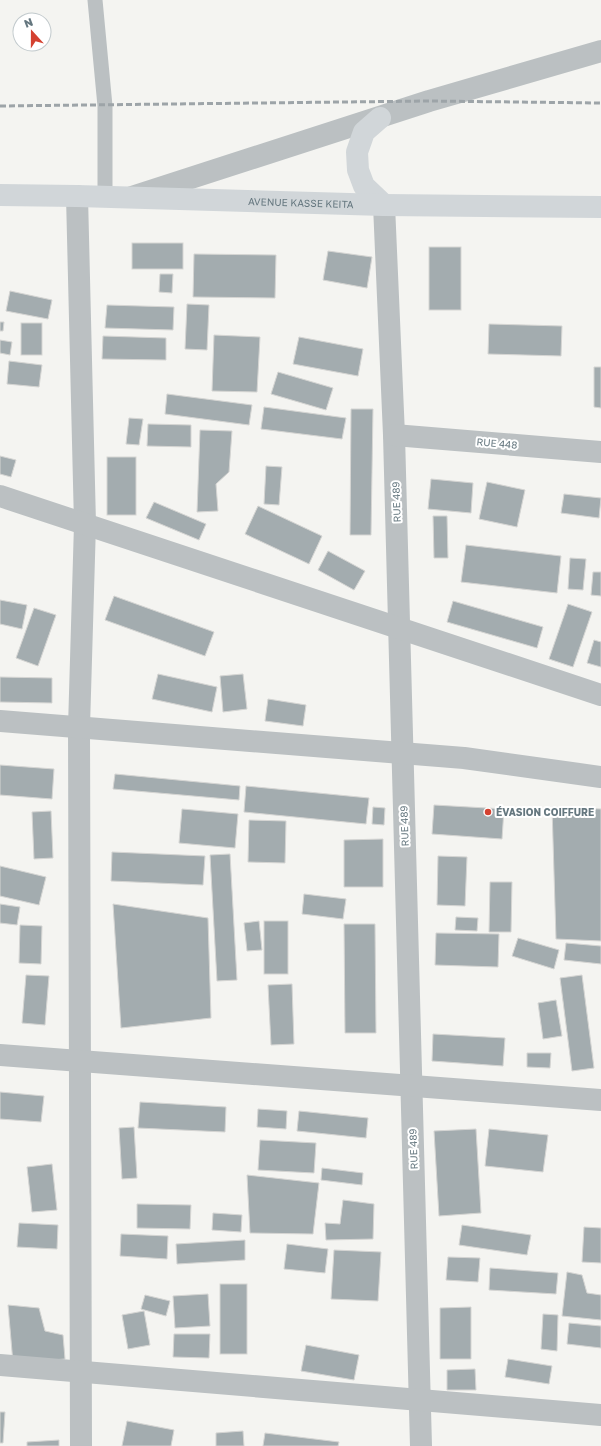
<svg xmlns="http://www.w3.org/2000/svg" width="601" height="1446" font-family="'Golos Text',sans-serif">
<style>
.building{fill:#a3acaf;stroke:#d5d5d3}
.lines{fill:none;stroke-linecap:round;stroke-linejoin:round}
.service{stroke:#bbc0c2;stroke-width:15}
.minor{stroke:#bbc0c2;stroke-width:22}
.tertiary{stroke:#bbc0c2;stroke-width:22}
.secondary{stroke:#d1d6d9;stroke-width:22}
.rail{stroke:#9da4a8;stroke-width:3;stroke-dasharray:6 3;stroke-linecap:butt}
.poi-dot{fill:#d44130;stroke:#fff;stroke-width:1.5}
.labels{text-anchor:middle;dominant-baseline:central;stroke-width:4;stroke-linejoin:round;paint-order:stroke}
.street-label{font-size:10px;fill:#65777f;stroke:#fff}
.poi-label{font-size:10px;font-weight:bold;fill:#65777f;stroke:#fff;text-anchor:start}
</style>
<rect width="100%" height="100%" fill="#f4f4f1"/>
<g class="building">
<rect x="132" y="243" width="51" height="26"/>
<rect x="429" y="247" width="32" height="63"/>
<path d="M328 251 372 257 367 288 323 280Z"/>
<path d="M194 254 276 255 275 298 193 297Z"/>
<path d="M160 274H173L172 293 159 292Z"/>
<path d="M10 291 52 300 48 319 6 311Z"/>
<path d="M187 304 209 305 207 350 185 349Z"/>
<path d="M107 305 174 307 173 330 105 328Z"/>
<path d="M0 322H4L3 331H0Z"/>
<rect x="21" y="323" width="21" height="32"/>
<path d="M489 324 562 326 561 356 488 354Z"/>
<path d="M214 335 260 337 257 392 212 391Z"/>
<path d="M103 336 166 338V360L102 359Z"/>
<path d="M299 337 363 349 358 376 293 364Z"/>
<path d="M0 340 12 342 10 355 0 353Z"/>
<path d="M9 361 42 365 39 387 7 384Z"/>
<path d="M594 367H601V408L594 407Z"/>
<path d="M278 372 333 388 326 410 271 394Z"/>
<path d="M167 394 252 405 249 425 165 414Z"/>
<path d="M264 407 346 418 342 439 261 429Z"/>
<path d="M351 409H373L371 535H350Z"/>
<path d="M129 418 143 419 139 445 126 444Z"/>
<path d="M148 424 191 425V447L147 446Z"/>
<path d="M200 430 232 431 229 472 216 484 218 511 197 512Z"/>
<path d="M0 456 16 460 11 477 0 474Z"/>
<rect x="107" y="457" width="29" height="58"/>
<path d="M266 466 282 467 279 505 264 504Z"/>
<path d="M431 479 473 483 471 513 428 509Z"/>
<path d="M487 482 525 490 517 527 479 519Z"/>
<path d="M564 494 601 498 599 518 561 513Z"/>
<path d="M154 502 206 524 199 540 146 518Z"/>
<path d="M258 506 322 536 309 564 245 534Z"/>
<path d="M433 516H447L448 558H434Z"/>
<path d="M466 545 561 556 557 593 461 582Z"/>
<path d="M328 551 365 571 354 590 318 570Z"/>
<path d="M570 558 586 559 583 590 568 589Z"/>
<path d="M593 572H601V596L591 595Z"/>
<path d="M114 596 214 632 205 656 105 620Z"/>
<path d="M0 600 27 605 22 629 0 624Z"/>
<path d="M453 601 543 627 537 648 447 622Z"/>
<path d="M568 604 592 612 573 667 549 659Z"/>
<path d="M34 608 56 615 38 666 16 658Z"/>
<path d="M594 640 601 642V667L587 663Z"/>
<path d="M158 674 217 687 212 712 152 699Z"/>
<path d="M243 674 247 709 223 712 220 676Z"/>
<path d="M0 677 52 678V703L0 702Z"/>
<path d="M268 699 306 705 303 726 265 721Z"/>
<path d="M0 765 54 769 52 799 0 795Z"/>
<path d="M115 774 240 786 239 800 113 789Z"/>
<path d="M246 786 369 798 366 824 244 812Z"/>
<path d="M434 805 504 809 502 839 432 834Z"/>
<path d="M373 807 385 808 384 825 372 824Z"/>
<path d="M552 807 601 809V941L556 939Z"/>
<path d="M182 809 238 814 235 848 179 843Z"/>
<path d="M51 811 53 858 34 859 32 812Z"/>
<path d="M249 820 286 821 285 863 248 862Z"/>
<path d="M383 839V887H344V840Z"/>
<path d="M112 852 205 856 203 885 111 881Z"/>
<path d="M230 854 237 980 217 981 210 855Z"/>
<path d="M438 856 467 857 465 906 437 905Z"/>
<path d="M0 866 46 877 39 905 0 896Z"/>
<path d="M490 882H512L511 932H489Z"/>
<path d="M304 894 346 899 343 919 302 914Z"/>
<path d="M0 904 20 907 17 925 0 923Z"/>
<path d="M113 904 208 918 211 1018 121 1028Z"/>
<path d="M456 917 478 918 477 931 455 930Z"/>
<path d="M259 921 262 950 247 951 244 923Z"/>
<rect x="264" y="921" width="24" height="53"/>
<path d="M344 924H375L376 1033H345Z"/>
<path d="M20 925 42 926 41 964 19 963Z"/>
<path d="M436 933 499 934 498 967 435 965Z"/>
<path d="M518 938 559 950 554 969 512 956Z"/>
<path d="M566 943 601 946V964L564 960Z"/>
<path d="M26 975 49 976 45 1025 22 1023Z"/>
<path d="M582 975 594 1068 572 1071 560 978Z"/>
<path d="M292 984 294 1044 271 1045 268 985Z"/>
<path d="M556 1000 562 1036 543 1039 538 1003Z"/>
<path d="M433 1034 505 1038 503 1066 432 1061Z"/>
<path d="M527 1053H551L550 1068 527 1067Z"/>
<path d="M0 1092 44 1096 41 1122 0 1119Z"/>
<path d="M140 1102 226 1107 225 1132 138 1128Z"/>
<path d="M258 1109 287 1111 286 1129 257 1127Z"/>
<path d="M299 1111 368 1118 366 1138 297 1131Z"/>
<path d="M134 1127 137 1178 122 1179 119 1128Z"/>
<path d="M476 1129 481 1213 439 1216 434 1131Z"/>
<path d="M489 1129 548 1135 543 1172 485 1166Z"/>
<path d="M260 1140 316 1143 314 1173 258 1170Z"/>
<path d="M52 1164 57 1210 32 1212 27 1167Z"/>
<path d="M322 1168 363 1173 362 1185 321 1180Z"/>
<path d="M247 1175 319 1183 313 1234 250 1233Z"/>
<path d="M343 1200 374 1204 373 1239 326 1240 325 1223 340 1224Z"/>
<path d="M137 1204 191 1205 190 1229 137 1228Z"/>
<path d="M213 1213 242 1215 241 1232 212 1230Z"/>
<path d="M19 1223 58 1225 57 1249 17 1247Z"/>
<path d="M462 1225 531 1235 527 1255 459 1245Z"/>
<path d="M584 1227 601 1228V1263L582 1262Z"/>
<path d="M121 1234 168 1236 167 1259 120 1256Z"/>
<path d="M245 1240V1260L177 1264 176 1244Z"/>
<path d="M287 1244 328 1249 325 1273 284 1269Z"/>
<path d="M334 1250 381 1252 378 1301 331 1299Z"/>
<path d="M448 1257 480 1258 478 1282 446 1280Z"/>
<path d="M490 1268 558 1273 556 1294 489 1290Z"/>
<path d="M567 1272 582 1275 587 1293 601 1295V1320L562 1316Z"/>
<rect x="220" y="1284" width="27" height="70"/>
<path d="M208 1294 210 1326 175 1328 173 1296Z"/>
<path d="M145 1295 170 1301 166 1316 141 1309Z"/>
<path d="M8 1305 39 1308 45 1331 63 1335 65 1359 13 1363Z"/>
<path d="M471 1307V1359H440V1308Z"/>
<path d="M144 1311 150 1345 128 1349 122 1315Z"/>
<path d="M543 1314 558 1315 557 1351 541 1349Z"/>
<path d="M569 1323 601 1326V1348L567 1344Z"/>
<path d="M174 1334H210L209 1358 173 1357Z"/>
<path d="M306 1345 359 1355 354 1380 301 1371Z"/>
<path d="M508 1359 552 1366 549 1384 505 1377Z"/>
<path d="M475 1369 476 1390H447V1370Z"/>
<path d="M0 1412H5L3 1443H0Z"/>
<path d="M127 1421 174 1430 171 1446H122Z"/>
<path d="M243 1431 244 1446H216V1433Z"/>
<path d="M265 1433 339 1442 338 1446H263Z"/>
<path d="M59 1440V1446H27V1442Z"/>
</g>
<g class="lines">
<path class="service" d="M95 0 105 106V197"/>
<g class="minor">
<path d="M77 196 85 524 79 727 81 1446"/>
<path d="M384 205 394 435 421 1446"/>
<path d="M394 435 601 452"/>
<path d="M0 721 464 758 601 777"/>
<path d="M0 1055 601 1100"/>
<path d="M0 1365 601 1415"/>
</g>
<g class="tertiary">
<path d="M132 197 429 101 601 51"/>
<path d="M0 496 601 695"/>
</g>
<g class="secondary">
<path d="M380 118 364 132 357 152 358 170 364 186 384 205"/>
<path id="s1" d="M0 195 77 196 384 205 601 207"/>
</g>
<path class="rail" d="M0 106 429 101 601 103"/>
</g>
<circle class="poi-dot" cx="488" cy="812" r="4"/>
<g class="labels">
<g class="street-label">
<text stroke="none"><textPath href="#s1" startOffset="301">AVENUE KASSE KEITA</textPath></text>
<text transform="translate(497 443) rotate(5)">RUE 448</text>
<text transform="translate(396 502) rotate(-92)">RUE 489</text>
<text transform="translate(404 826) rotate(-92)">RUE 489</text>
<text transform="translate(413 1149) rotate(-92)">RUE 489</text>
</g>
<g class="poi-label">
<text x="496" y="812">ÉVASION COIFFURE</text>
</g>
</g>
<g transform="translate(32 32) rotate(339)"><circle r="19" fill="#ffffff" stroke="#c1c9cc"/>
<path d="M0-3L7 15L0 10L-7 15Z" fill="#d44130"/>
<text y="-6" font-size="11" font-weight="bold" text-anchor="middle" fill="#65777f">N</text>
</g>
</svg>
